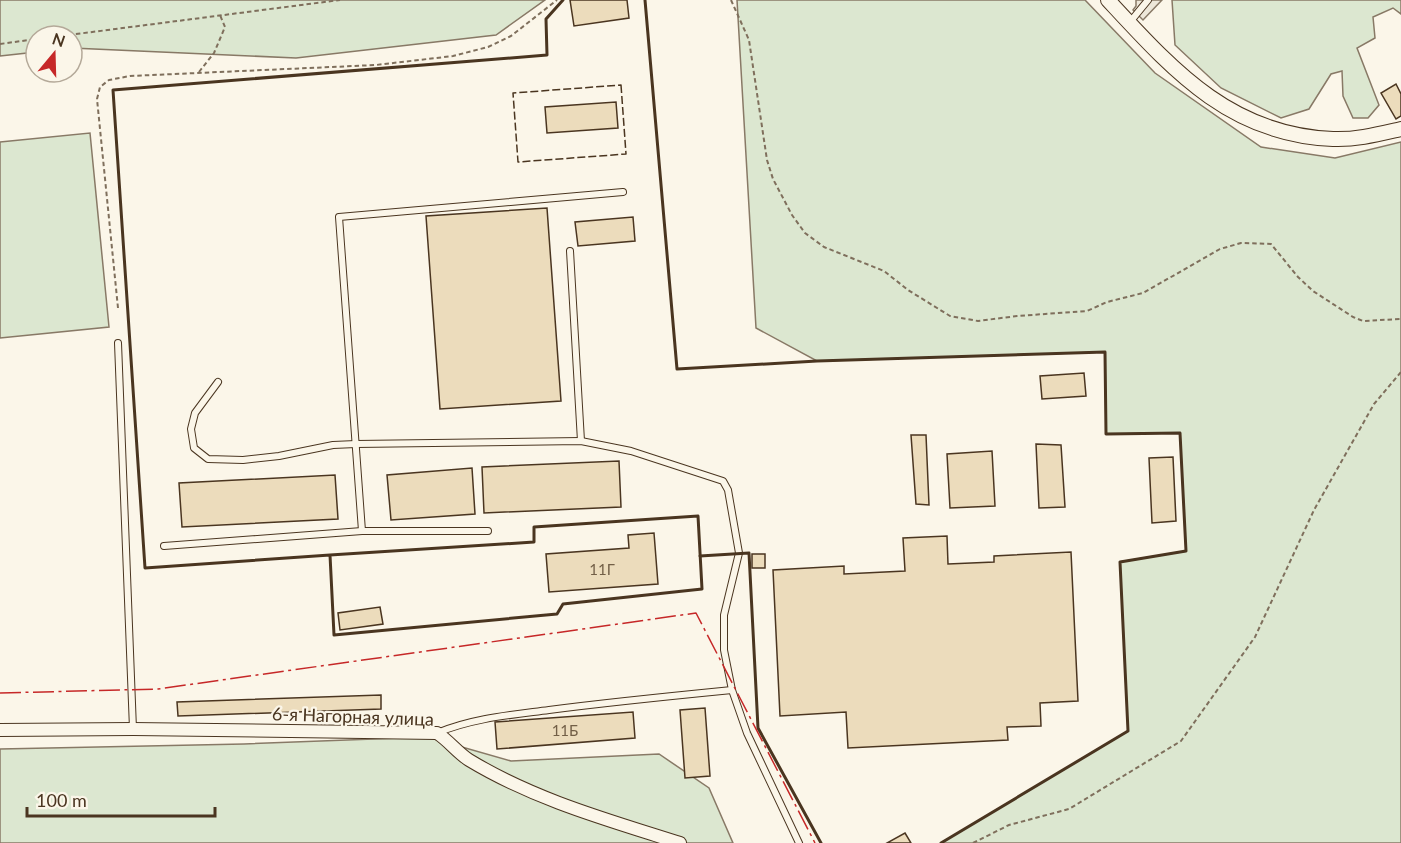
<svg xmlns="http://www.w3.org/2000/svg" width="1401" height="843" font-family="Lato,sans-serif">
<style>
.green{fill:#dce7d0;stroke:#887966;stroke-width:1.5}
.parking{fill:#ede7d9;stroke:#887966;stroke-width:1.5}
.building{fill:#ecdcbc;stroke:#4a3520;stroke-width:1.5}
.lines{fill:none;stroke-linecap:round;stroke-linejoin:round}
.service-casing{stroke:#4a3520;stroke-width:8}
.minor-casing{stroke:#4a3520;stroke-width:14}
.tertiary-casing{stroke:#4a3520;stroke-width:16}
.path{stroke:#7f6f5c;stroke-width:2;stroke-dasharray:4.5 3;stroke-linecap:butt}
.service{stroke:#fbf6e9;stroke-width:6}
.minor{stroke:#fbf6e9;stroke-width:12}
.tertiary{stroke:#fbf6e9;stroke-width:14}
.fence{stroke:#4a3520;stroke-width:1.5;stroke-dasharray:8 3;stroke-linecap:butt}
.wall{stroke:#4a3520;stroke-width:3}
.power{stroke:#c62828;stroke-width:1.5;stroke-dasharray:21 4.5 3 4.5;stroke-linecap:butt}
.labels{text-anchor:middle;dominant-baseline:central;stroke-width:4.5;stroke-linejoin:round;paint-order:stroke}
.number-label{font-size:15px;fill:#725f47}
.street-label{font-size:18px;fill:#4a3520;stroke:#fbf6e9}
</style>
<rect width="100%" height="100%" fill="#fbf6e9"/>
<g class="green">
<path d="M0 0H545L496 35 296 58 72 48V36H36V52L0 56Z"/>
<path d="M737 0H1085L1155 73 1261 147 1335 158 1401 142V843H941L1128 731 1120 562 1186 551 1180 433 1106 434 1105 352 817 361 756 328Z"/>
<path d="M1172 0H1401V14L1393 8 1373 17 1375 38 1357 48 1379 105 1368 118H1353L1343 96 1342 71 1331 74 1309 109 1281 118 1221 88 1175 45Z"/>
<path d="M90 133 109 327 0 338V142Z"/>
<path d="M427 737 511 761 659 754 709 788 733 843H0V749L244 744Z"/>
</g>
<path class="parking" d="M1136 0H1162L1143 20 1133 10 1136 6Z"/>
<g class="building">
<path d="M570 0H627L629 18 574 26Z"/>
<path d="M1396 84 1401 94V116L1396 119 1381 93Z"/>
<path d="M616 102 618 128 547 133 545 107Z"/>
<path d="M547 208 561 401 440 409 426 216Z"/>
<path d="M633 217 635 241 578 246 575 222Z"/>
<path d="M1084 373 1086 396 1042 399 1040 376Z"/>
<path d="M911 435H926L929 505 916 504Z"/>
<path d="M1036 444 1061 445 1065 507 1039 508Z"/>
<path d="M992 451 995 506 950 508 947 454Z"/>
<path d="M1173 457 1176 521 1152 523 1149 458Z"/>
<path d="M619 461 621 507 484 513 482 467Z"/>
<path d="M472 468 475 514 391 520 387 475Z"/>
<path d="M335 475 338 519 182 527 179 483Z"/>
<path d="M654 533 658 584 549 592 546 554 629 548 628 535Z"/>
<path d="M947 536 948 564 994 562V556L1071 552 1078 701 1040 703 1041 726 1007 727 1008 740 848 748 846 712 780 716 773 570 844 566V574L905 571 903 538Z"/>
<rect x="752" y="554" width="13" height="14"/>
<path d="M380 607 383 624 340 630 338 613Z"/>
<path d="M381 695V709L178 716 177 702Z"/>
<path d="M705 708 710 776 685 778 680 710Z"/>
<path d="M633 712 635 738 497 749 495 722Z"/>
<path d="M905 833 911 843H887Z"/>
</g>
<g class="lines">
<g class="service-casing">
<g id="service">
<path d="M1130 22 1148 0"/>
<path d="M570 251 581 441"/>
<path d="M118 343 133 729"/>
<path d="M218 382 195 413 191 429 194 448 208 459 243 460 279 456 333 445 356 444 581 441 631 451 723 481 728 490 739 553 724 615V650L732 690 747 733 799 843"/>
<path d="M362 531 339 217 623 192"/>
<path d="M164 546 362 531H488"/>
<path d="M437 733C473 718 511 715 549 710 610 702 671 696 732 690"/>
</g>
</g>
<g class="minor-casing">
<path id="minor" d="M0 730 133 729 437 733C449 741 458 753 469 760 535 800 608 820 680 843"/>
</g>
<g class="tertiary-casing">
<path id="tertiary" d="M1108 0C1173 70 1230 135 1333 139 1356 140 1379 134 1401 129"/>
</g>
<g class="path">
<path d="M731 0 749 40 767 160 773 179 792 215 805 233 824 247 884 271 908 290 950 316 978 321 1017 316 1087 311 1107 302 1143 293 1220 249 1241 243 1271 244 1298 277 1313 291 1353 317 1363 321 1401 319"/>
<path d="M61 36 340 0"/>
<path d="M0 44 36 39"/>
<path d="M199 72 214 53 225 27 220 15"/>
<path d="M118 308 97 99 100 87 109 80 130 76 376 65 453 56 488 47 511 36 557 0"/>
<path d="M973 843 1009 825 1069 809 1181 741 1255 637 1314 510 1374 404 1401 372"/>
</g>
<use href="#service" class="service"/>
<use href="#minor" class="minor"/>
<use href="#tertiary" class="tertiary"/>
<path class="fence" d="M621 85 626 154 518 162 513 93Z"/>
<g class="wall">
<path d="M645 0 677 369 817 361 1105 352 1106 434 1180 433 1186 551 1120 562 1128 731 941 843"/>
<path d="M330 555 534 542V527L698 516 702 589 563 604 557 614 334 635 330 555 145 568 113 90 547 55 546 19 563 0"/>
<path d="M700 556 749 553 758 728 821 843"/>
</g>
<path class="power" d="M0 693 158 689 696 613 815 843"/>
</g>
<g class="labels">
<g class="number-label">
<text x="602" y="569">11Г</text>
<text x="565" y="730">11Б</text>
</g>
<g class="street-label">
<text transform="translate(353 716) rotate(2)">6-я Нагорная улица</text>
</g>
</g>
<g transform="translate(54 54) rotate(19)"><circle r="28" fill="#fbf6e9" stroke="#b4a999" stroke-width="1.5"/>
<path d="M0-4.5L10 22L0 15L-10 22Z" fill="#c62828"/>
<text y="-9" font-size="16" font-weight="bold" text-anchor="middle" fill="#4a3520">N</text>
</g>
<path d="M27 807v9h188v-9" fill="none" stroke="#4a3520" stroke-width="3"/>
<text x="36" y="807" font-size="18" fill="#4a3520" stroke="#fbf6e9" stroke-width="4.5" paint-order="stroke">100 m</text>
</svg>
